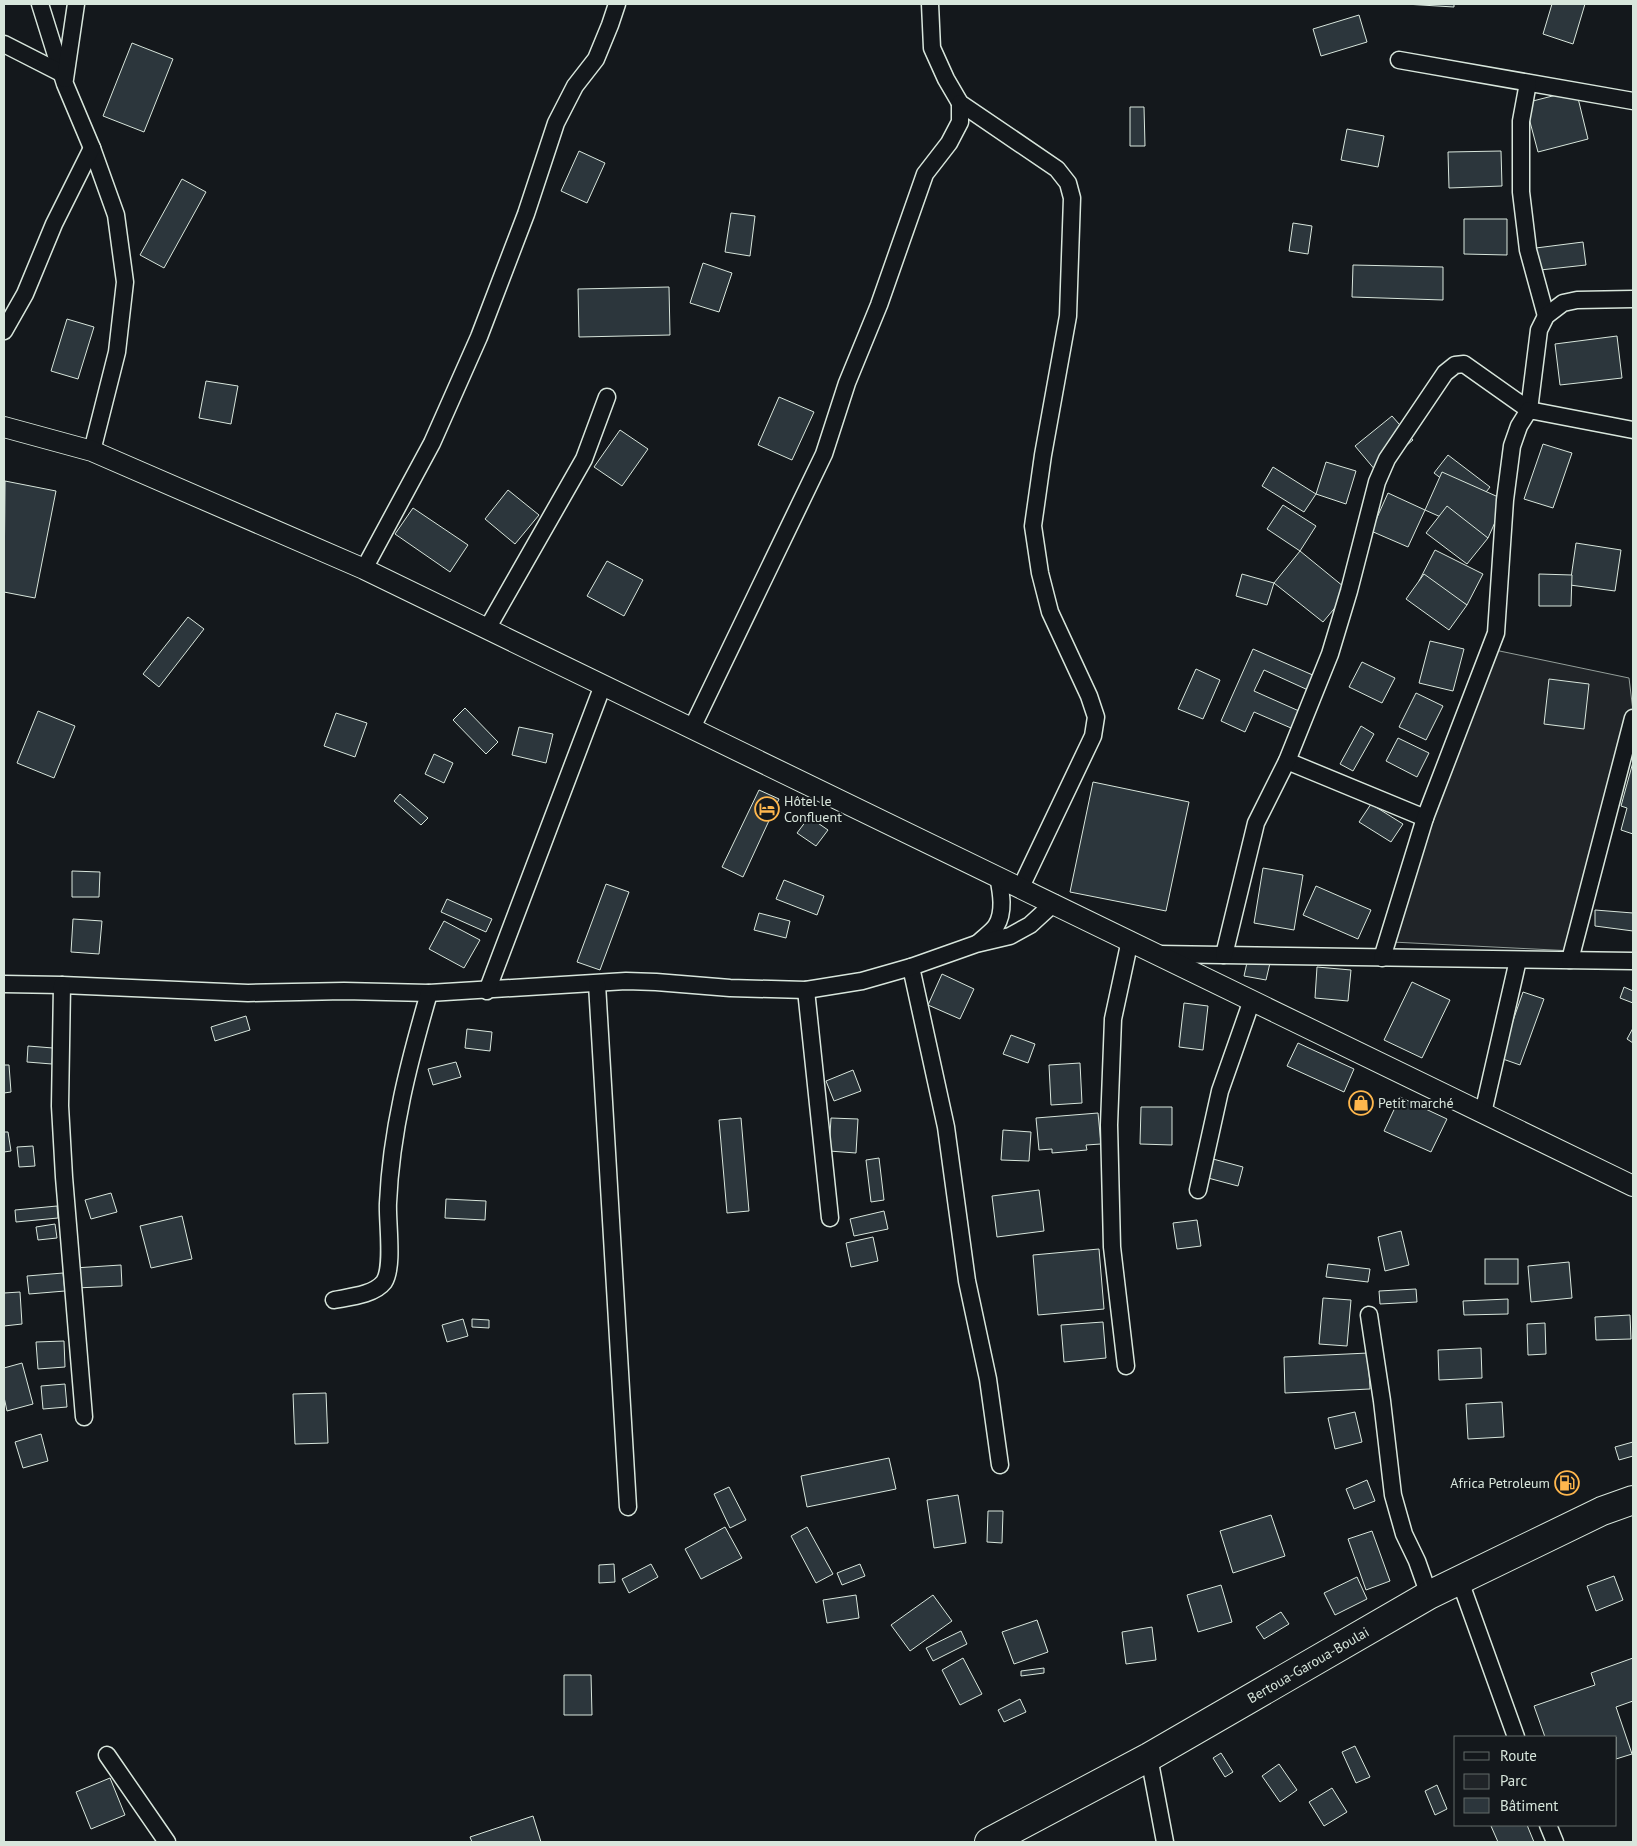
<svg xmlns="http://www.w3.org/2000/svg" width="1637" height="1846" font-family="'PT Sans',sans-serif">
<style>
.green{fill:#202428;stroke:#939e99}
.building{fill:#2c363c;stroke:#d8e6dc}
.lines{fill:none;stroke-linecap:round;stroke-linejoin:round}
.minor-casing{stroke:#d8e6dc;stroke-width:19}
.tertiary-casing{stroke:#d8e6dc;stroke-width:22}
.trunk-casing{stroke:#d8e6dc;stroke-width:30}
.minor{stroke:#14181c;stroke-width:16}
.tertiary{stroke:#14181c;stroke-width:20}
.trunk{stroke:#14181c;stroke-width:28}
.labels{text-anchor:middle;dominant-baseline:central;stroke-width:4;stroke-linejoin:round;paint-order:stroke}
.poi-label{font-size:14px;fill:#d8e6dc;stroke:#14181c;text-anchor:start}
.street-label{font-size:14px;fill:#d8e6dc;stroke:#14181c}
</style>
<rect width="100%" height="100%" fill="#14181c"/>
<path class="green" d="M1490 649 1629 678 1633 711 1574 951 1392 942Z"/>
<g class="building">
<path d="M1405 4H1454V7Z"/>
<path d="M1552 4H1585L1573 44 1543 34Z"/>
<path d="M1359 15 1367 42 1321 56 1313 29Z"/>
<path d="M132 43 173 59 144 132 103 116Z"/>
<path d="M1576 90 1588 139 1538 152 1525 103Z"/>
<path d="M1130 107H1144L1145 146H1130Z"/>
<path d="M1347 129 1384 136 1378 167 1341 160Z"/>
<path d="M579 151 605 163 587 203 561 191Z"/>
<path d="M1501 151 1502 186 1449 188 1448 152Z"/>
<path d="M182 179 206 192 164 268 140 255Z"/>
<path d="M731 213 755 216 750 256 725 252Z"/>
<path d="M1464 219H1507V255L1464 254Z"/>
<path d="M1293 223 1312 226 1308 254 1289 251Z"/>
<path d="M1583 242 1586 265 1531 271 1528 249Z"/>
<path d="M703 263 732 273 719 312 690 303Z"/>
<path d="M1353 265 1443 267V300L1352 297Z"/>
<path d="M669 287 670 335 579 337 578 289Z"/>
<path d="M67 319 94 327 78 379 51 371Z"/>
<path d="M1617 336 1622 378 1560 385 1555 344Z"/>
<path d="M206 381 238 386 231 424 199 418Z"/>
<path d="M779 397 814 412 792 460 758 445Z"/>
<path d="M1392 416 1413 440 1376 471 1355 446Z"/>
<path d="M620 430 648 449 622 486 594 467Z"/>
<path d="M1543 444 1572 453 1553 508 1524 499Z"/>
<path d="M1448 455 1490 487 1476 505 1434 473Z"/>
<path d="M1326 462 1356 471 1346 504 1316 494Z"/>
<path d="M1273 467 1316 494 1304 512 1262 486Z"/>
<path d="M1442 472 1505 500 1488 538 1425 510Z"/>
<path d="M5 481 56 491 35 598 4 592Z"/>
<path d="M508 490 539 515 515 544 485 519Z"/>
<path d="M1388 493 1425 510 1408 547 1371 531Z"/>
<path d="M1283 505 1316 526 1300 551 1267 529Z"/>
<path d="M1447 506 1488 538 1467 564 1426 533Z"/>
<path d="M413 508 468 545 450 572 395 534Z"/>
<path d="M1576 543 1621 550 1615 591 1570 585Z"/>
<path d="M1435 550 1483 574 1467 605 1419 581Z"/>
<path d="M1300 551 1349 591 1323 622 1274 583Z"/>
<path d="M607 561 643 580 624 616 587 596Z"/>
<path d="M1242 574 1274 583 1267 605 1236 596Z"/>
<path d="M1424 574 1467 605 1449 630 1406 599Z"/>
<path d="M1539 574 1572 575 1571 606H1539Z"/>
<path d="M188 617 204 629 159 687 143 674Z"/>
<path d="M1430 641 1464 649 1453 691 1419 683Z"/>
<path d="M1253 649 1315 676 1308 690 1264 670 1254 691 1299 711 1291 728 1254 712 1245 732 1221 721Z"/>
<path d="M1362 662 1395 678 1382 703 1349 687Z"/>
<path d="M1196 669 1220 680 1203 719 1178 709Z"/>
<path d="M1549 679 1589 684 1584 729 1544 724Z"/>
<path d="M1416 693 1443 706 1426 740 1399 727Z"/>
<path d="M465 708 498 742 486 754 453 720Z"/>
<path d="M38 711 75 726 54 778 17 763Z"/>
<path d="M336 713 367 723 355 757 324 746Z"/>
<path d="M1361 726 1374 734 1353 771 1340 764Z"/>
<path d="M519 727 553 734 546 763 512 755Z"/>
<path d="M1398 738 1429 753 1417 777 1386 761Z"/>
<path d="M434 754 453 763 444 783 425 774Z"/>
<path d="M1633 762V834L1621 830 1627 808 1621 806Z"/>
<path d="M1093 782 1189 802 1166 911 1070 892Z"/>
<path d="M759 790 779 799 743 877 722 867Z"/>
<path d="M400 794 428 818 421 825 394 801Z"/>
<path d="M1371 804 1403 824 1391 842 1359 822Z"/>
<path d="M809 817 828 830 816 846 797 833Z"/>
<path d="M1263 868 1303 875 1294 930 1254 923Z"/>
<path d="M72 871 100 872 99 897H72Z"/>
<path d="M784 880 824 896 817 915 776 899Z"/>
<path d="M606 884 629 892 600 970 577 962Z"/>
<path d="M1316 886 1371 910 1358 939 1303 915Z"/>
<path d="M447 899 492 919 486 932 441 912Z"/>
<path d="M1595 910 1633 913V931L1595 926Z"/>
<path d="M759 913 790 921 786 938 754 930Z"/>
<path d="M73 919 102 921 99 954 71 952Z"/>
<path d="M444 921 480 940 464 968 429 949Z"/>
<path d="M1248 958 1270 963 1266 980 1244 976Z"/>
<path d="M1317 967 1351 970 1348 1001 1315 998Z"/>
<path d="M942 974 974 989 960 1019 928 1005Z"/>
<path d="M1412 982 1450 1000 1422 1058 1384 1040Z"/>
<path d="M1624 987 1633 991V1003L1620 998Z"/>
<path d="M1523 992 1544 999 1520 1065 1500 1058Z"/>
<path d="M1184 1003 1208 1006 1203 1050 1179 1047Z"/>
<path d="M246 1016 250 1030 215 1041 211 1027Z"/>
<path d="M1633 1028V1043L1627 1039Z"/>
<path d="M467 1029 492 1032 490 1051 465 1048Z"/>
<path d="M1011 1035 1035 1044 1028 1063 1003 1054Z"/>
<path d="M1298 1043 1354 1069 1344 1092 1287 1066Z"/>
<path d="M28 1046 53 1048 52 1064 27 1062Z"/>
<path d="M456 1062 461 1077 433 1085 428 1069Z"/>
<path d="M1080 1063 1082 1103 1051 1105 1049 1065Z"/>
<path d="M4 1065H9L11 1092 4 1093Z"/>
<path d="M853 1070 861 1091 834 1101 826 1081Z"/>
<path d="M1400 1097 1447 1119 1431 1152 1384 1131Z"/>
<path d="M1141 1107H1172V1145L1140 1144Z"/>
<path d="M1098 1113 1101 1144 1086 1145 1087 1150 1052 1153V1149L1039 1150 1036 1118Z"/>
<path d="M741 1118 749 1211 727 1213 719 1120Z"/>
<path d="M831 1118 858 1119 856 1153 829 1151Z"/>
<path d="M1003 1130 1031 1132 1029 1161 1001 1160Z"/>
<path d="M4 1132H8L11 1151 4 1152Z"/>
<path d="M33 1146 35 1166 19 1167 17 1147Z"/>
<path d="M879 1158 884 1200 871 1202 866 1160Z"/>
<path d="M1213 1159 1243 1167 1238 1186 1208 1178Z"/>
<path d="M1039 1190 1044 1231 997 1237 992 1196Z"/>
<path d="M111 1193 117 1212 91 1219 85 1200Z"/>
<path d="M446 1199 486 1201 485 1220 445 1218Z"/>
<path d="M57 1206 58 1218 16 1222 15 1210Z"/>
<path d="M884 1211 888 1229 854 1236 850 1219Z"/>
<path d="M182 1216 192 1259 151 1268 140 1226Z"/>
<path d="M1197 1220 1201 1246 1177 1249 1173 1223Z"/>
<path d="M55 1224 57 1238 38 1240 36 1227Z"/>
<path d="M1401 1231 1409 1265 1385 1271 1378 1237Z"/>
<path d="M873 1237 878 1261 851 1267 846 1243Z"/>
<path d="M1099 1249 1104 1309 1038 1315 1033 1255Z"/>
<rect x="1485" y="1259" width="33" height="25"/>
<path d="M1569 1262 1572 1298 1531 1302 1528 1266Z"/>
<path d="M1328 1264 1370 1269 1368 1282 1326 1277Z"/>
<path d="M121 1265 122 1286 75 1288 74 1268Z"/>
<path d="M63 1273 65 1291 29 1294 27 1276Z"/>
<path d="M1416 1289 1417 1302 1380 1304 1379 1291Z"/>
<path d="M20 1292 22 1324 4 1326V1293Z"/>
<path d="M1323 1298 1351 1300 1347 1346 1319 1344Z"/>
<path d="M1508 1299V1314L1464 1315 1463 1301Z"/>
<path d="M1630 1315 1631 1339 1596 1340 1595 1317Z"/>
<path d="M463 1319 468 1336 447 1342 442 1325Z"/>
<path d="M472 1319 489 1320V1328L472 1327Z"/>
<path d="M1103 1322 1106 1358 1064 1362 1061 1325Z"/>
<path d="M1545 1323 1546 1354 1528 1355 1527 1324Z"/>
<path d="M64 1341 65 1367 38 1369 36 1342Z"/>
<path d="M1481 1348 1482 1378 1439 1380 1438 1350Z"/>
<path d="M1368 1353 1370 1389 1285 1393 1284 1357Z"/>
<path d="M22 1363 33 1404 7 1411 4 1397V1368Z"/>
<path d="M65 1384 67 1407 43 1409 41 1386Z"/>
<path d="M326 1393 328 1443 295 1444 293 1394Z"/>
<path d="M1502 1402 1504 1437 1468 1439 1466 1404Z"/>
<path d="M1355 1412 1362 1442 1335 1449 1328 1418Z"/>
<path d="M41 1434 48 1461 23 1468 15 1442Z"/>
<path d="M1633 1442V1456L1619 1460 1615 1447Z"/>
<path d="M889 1458 896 1489 807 1507 801 1476Z"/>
<path d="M1367 1480 1375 1501 1354 1509 1346 1489Z"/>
<path d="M729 1487 746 1520 730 1528 714 1494Z"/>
<path d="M958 1495 966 1543 934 1548 927 1500Z"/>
<path d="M988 1511H1003L1002 1543 987 1542Z"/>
<path d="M1271 1515 1285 1556 1233 1573 1220 1531Z"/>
<path d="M725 1527 742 1558 701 1579 685 1549Z"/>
<path d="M807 1527 833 1574 816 1583 791 1536Z"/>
<path d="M1372 1531 1390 1581 1366 1590 1348 1539Z"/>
<path d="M614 1564 615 1582 599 1583V1565Z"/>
<path d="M651 1564 658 1577 629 1593 622 1579Z"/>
<path d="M860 1564 865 1576 842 1585 837 1573Z"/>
<path d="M1614 1576 1623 1600 1596 1611 1587 1586Z"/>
<path d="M1357 1577 1367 1599 1335 1615 1324 1593Z"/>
<path d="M1221 1585 1232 1622 1198 1632 1187 1595Z"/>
<path d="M856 1595 859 1618 827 1623 823 1600Z"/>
<path d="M933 1595 952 1621 910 1651 891 1625Z"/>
<path d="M1281 1612 1289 1624 1264 1639 1256 1627Z"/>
<path d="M1037 1620 1048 1652 1014 1664 1002 1632Z"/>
<path d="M1152 1627 1156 1660 1126 1664 1122 1632Z"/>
<path d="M961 1631 967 1644 933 1661 926 1648Z"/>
<path d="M963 1658 982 1694 960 1705 942 1670Z"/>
<path d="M1633 1658V1701L1616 1707 1632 1754 1616 1759V1737H1545L1534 1706 1595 1685 1591 1673Z"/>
<path d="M1044 1668V1673L1021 1676V1671Z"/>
<path d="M564 1675H591L592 1715H564Z"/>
<path d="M1020 1699 1026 1712 1004 1722 998 1710Z"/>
<path d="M1355 1746 1370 1777 1356 1783 1342 1752Z"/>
<path d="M1221 1753 1233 1772 1225 1777 1213 1758Z"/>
<path d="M1279 1764 1297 1790 1280 1802 1262 1776Z"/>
<path d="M110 1778 125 1815 91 1829 76 1792Z"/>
<path d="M1437 1785 1447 1809 1435 1815 1425 1791Z"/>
<path d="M1332 1788 1347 1812 1324 1826 1309 1802Z"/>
<path d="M533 1816 541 1842H472L470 1837Z"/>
<path d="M1494 1825H1527L1534 1842H1498L1491 1826Z"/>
</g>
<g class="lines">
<g class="minor-casing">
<g id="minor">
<path d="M40 4 65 84 92 148 116 215 125 282 117 352 92 451"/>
<path d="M930 4 932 48 946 79 960 103 1057 169 1068 183 1072 198 1068 316 1043 455 1033 526 1040 573 1050 612 1089 696 1096 717 1093 736 1021 887"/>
<path d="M4 44 61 73"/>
<path d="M1399 60 1633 101"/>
<path d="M65 79 76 4"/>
<path d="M1528 83 1521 121V192L1528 250 1546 316"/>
<path d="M4 331 25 294 54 224 92 148"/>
<path d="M364 569 432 443 479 337 526 214 556 123 575 86 596 59 610 25 617 4"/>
<path d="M487 629 584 459 607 397"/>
<path d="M692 728 824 454 847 383 879 305 925 174 949 143 960 122V103"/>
<path d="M1287 761 1425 818"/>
<path d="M978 943C983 938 992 932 996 926 1005 912 1001 892 998 876"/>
<path d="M1158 954 1633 961"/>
<path d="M1224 955 1256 823 1287 761 1330 654 1349 591 1377 482 1387 459 1445 373 1455 365 1464 364 1529 410 1539 330 1546 316 1563 303 1577 300 1633 299"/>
<path d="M1382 958 1425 818 1496 633 1505 500 1512 446 1519 426 1529 410 1633 430"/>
<path d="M1570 960 1633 718"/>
<path d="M911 967 946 1127 967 1281 988 1379 1000 1465"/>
<path d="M4 984 62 985 248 993 344 991 429 993 626 981 656 982 730 988 806 990 862 981 911 967 976 944 1010 936 1030 925 1054 903"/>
<path d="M597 984 628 1507"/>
<path d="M62 985 60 1106 64 1177 84 1417"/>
<path d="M806 990 830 1218"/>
<path d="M487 991 603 685"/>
<path d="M1483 1113 1518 960"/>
<path d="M1198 1190 1220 1091 1252 1000"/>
<path d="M334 1300C349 1297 374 1295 384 1282 394 1267 387 1222 388 1203 391 1131 409 1062 429 993"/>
<path d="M1369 1315 1382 1401 1393 1495 1404 1534 1417 1561 1429 1595"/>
<path d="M1126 1366 1112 1247 1109 1125 1113 1019 1130 940"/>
<path d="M1460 1581 1516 1737"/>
<path d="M107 1755 167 1842"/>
<path d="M1149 1757 1165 1842"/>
<path d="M1548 1825 1555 1842"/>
</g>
</g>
<g class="tertiary-casing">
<path id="tertiary" d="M4 427 92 451 364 569 1633 1186"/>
</g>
<g class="trunk-casing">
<g id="trunk">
<path id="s1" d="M989 1842 1149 1757 1429 1595 1602 1511 1633 1500"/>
</g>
</g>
<use href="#minor" class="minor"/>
<use href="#tertiary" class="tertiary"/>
<use href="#trunk" class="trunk"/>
</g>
<defs>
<g id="hotel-ring" transform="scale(1.25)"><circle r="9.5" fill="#14181c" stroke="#ffb74d" stroke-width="1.5"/><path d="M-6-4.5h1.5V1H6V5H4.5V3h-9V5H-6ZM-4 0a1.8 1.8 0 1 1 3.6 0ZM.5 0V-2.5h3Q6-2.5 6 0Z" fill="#ffb74d"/></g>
<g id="shop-ring" transform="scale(1.25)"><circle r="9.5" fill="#14181c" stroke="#ffb74d" stroke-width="1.5"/><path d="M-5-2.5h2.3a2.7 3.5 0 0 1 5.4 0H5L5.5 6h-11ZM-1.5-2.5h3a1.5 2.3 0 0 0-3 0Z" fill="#ffb74d"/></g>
<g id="fuel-ring" transform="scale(1.25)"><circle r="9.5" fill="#14181c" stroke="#ffb74d" stroke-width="1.5"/><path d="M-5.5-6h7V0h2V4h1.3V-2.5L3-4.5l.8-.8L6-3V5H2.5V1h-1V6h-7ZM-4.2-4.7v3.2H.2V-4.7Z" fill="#ffb74d"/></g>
</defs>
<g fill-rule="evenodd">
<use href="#hotel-ring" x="767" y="809"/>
<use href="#shop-ring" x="1361" y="1103"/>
<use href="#fuel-ring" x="1567" y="1483"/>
</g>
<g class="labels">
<g class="poi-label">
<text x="784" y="801">Hôtel le<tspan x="784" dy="16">Confluent</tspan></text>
<text x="1378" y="1103">Petit marché</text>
<text x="1550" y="1483" text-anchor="end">Africa Petroleum</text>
</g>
<g class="street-label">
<text stroke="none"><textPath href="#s1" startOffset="365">Bertoua-Garoua-Boulai</textPath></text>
</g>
</g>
<rect width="1637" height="1846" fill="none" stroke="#d8e6dc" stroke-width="10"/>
<rect x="1454" y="1736" width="162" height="90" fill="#14181c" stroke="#626a69"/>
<rect x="1464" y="1752" width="25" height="8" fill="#14181c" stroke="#626a69"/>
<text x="1500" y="1761" font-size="15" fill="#d8e6dc">Route</text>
<rect x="1464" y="1774" width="25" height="15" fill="#202428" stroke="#626a69"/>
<text x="1500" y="1786" font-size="15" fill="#d8e6dc">Parc</text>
<rect x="1464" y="1798" width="25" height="15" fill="#2c363c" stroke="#626a69"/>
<text x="1500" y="1811" font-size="15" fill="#d8e6dc">Bâtiment</text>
</svg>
